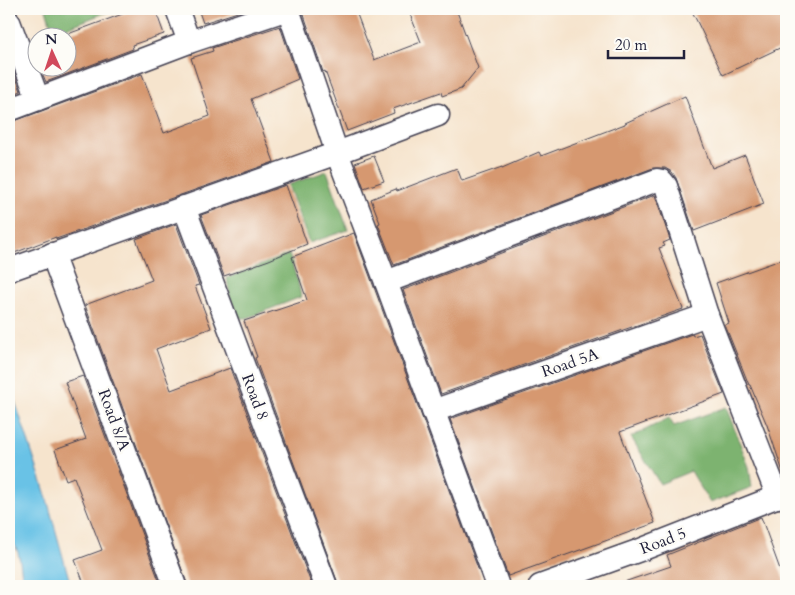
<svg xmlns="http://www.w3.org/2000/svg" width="795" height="595" font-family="Cardo,serif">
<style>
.forest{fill:#7db370;stroke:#506a56}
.water{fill:#69c2e6;stroke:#467290}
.building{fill:#d69870}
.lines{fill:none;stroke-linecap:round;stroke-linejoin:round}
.street-casing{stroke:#423f51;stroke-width:25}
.street{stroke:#fff;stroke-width:22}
.labels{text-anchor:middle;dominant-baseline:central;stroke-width:5;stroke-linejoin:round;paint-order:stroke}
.street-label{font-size:16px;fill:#22223b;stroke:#fdfcf7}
</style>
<rect width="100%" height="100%" fill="#fdfcf7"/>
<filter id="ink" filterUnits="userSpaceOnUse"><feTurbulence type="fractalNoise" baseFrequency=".02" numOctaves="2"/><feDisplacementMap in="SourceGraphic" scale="10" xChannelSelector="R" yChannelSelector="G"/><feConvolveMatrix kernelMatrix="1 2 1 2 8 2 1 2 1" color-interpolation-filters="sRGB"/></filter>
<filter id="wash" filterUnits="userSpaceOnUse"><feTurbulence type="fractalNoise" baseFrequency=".0096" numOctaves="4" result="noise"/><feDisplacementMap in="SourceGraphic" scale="20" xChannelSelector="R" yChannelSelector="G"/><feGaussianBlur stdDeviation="1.12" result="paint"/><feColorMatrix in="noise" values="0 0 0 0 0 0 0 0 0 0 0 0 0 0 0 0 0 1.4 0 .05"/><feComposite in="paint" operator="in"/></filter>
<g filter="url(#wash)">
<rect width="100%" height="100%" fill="#f6e4cd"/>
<g class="forest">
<path d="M46 9H115L53 33Z"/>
<path d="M327 171 348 230 309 243 288 185Z"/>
<path d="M289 254 299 286 301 297 247 318H238L230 298 227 278Z"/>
<path d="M726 407 749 467 752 487 710 503 691 471 660 484 631 437 669 418 674 426Z"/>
</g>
<path class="water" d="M9 383 45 492 71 586H23C21 571 21 548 9 537Z"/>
<g id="blocks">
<g class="building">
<path d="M136 9H155L164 34 132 45 133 49 46 82 40 68H68V38H57Z"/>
<path d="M198 9H247L203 23Z"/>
<path d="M302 9H355L374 60 421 42 408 9H456L478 68 461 89 442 96 441 92 393 109 394 113 347 131 325 71 323 72Z"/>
<path d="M691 9H786V45L723 75Z"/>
<path d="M280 26 298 79 251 99 274 162 56 239V237L9 255V123L142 74 164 133 210 116 191 58 213 51 212 48Z"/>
<path d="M9 59 21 91 9 96Z"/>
<path d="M685 96 712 168 745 155 764 204 694 231 676 178 672 172 665 168H653L394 265 378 224 380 223 371 199 396 189 397 191 457 168 462 181 502 167V168L539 152 541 156 625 124V123Z"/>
<path d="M374 156 384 181 364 188 355 163Z"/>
<path d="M286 185 307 244 269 260 224 276 201 215Z"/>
<path d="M655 195 670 240 663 243 665 246 659 248 683 309 441 394 403 290Z"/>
<path d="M176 224 199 285 195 286 211 328 156 349 171 390 230 368 312 586H188L85 305 152 280 136 239Z"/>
<path d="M354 233 484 585 480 586H339L255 358 257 357 244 321 307 300 292 257Z"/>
<path d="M786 258V472H783L767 425 750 385H749L725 325 729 323 716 283Z"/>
<path d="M692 334 693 336 700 334 724 394 620 432 655 523 508 576 450 419Z"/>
<path d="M83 376 161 586H85L75 560 102 550 74 477 66 480 55 450 86 439 65 382Z"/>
<path d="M761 517 786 586H621V583L671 566 667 555Z"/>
</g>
</g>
</g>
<g filter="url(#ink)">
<use href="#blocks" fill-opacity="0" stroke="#423f51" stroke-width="1"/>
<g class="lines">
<g class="street-casing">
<g id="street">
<path d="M177 9 189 42"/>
<path d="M288 9 337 153 386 282 498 586"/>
<path d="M9 22 38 99"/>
<path d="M9 110 189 42 288 9"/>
<path d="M184 207 326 586"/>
<path d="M52 254 175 586"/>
<path d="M9 270 337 153 438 115"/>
<path d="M386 282 657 180 662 181 666 186 707 315 778 497"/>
<path d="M433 411 707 315"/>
<path d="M540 586 643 549 786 493"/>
</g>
</g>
<use href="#street" class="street"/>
</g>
</g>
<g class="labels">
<g class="street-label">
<text transform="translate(570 363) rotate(-19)">Road 5A</text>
<text transform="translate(255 397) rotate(69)">Road 8</text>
<text transform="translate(114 420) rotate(70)">Road 8/A</text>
<text transform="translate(663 541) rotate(-21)">Road 5</text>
</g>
</g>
<rect width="795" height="595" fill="none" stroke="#fdfcf7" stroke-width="30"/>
<g transform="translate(52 52) rotate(357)"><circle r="24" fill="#fdfcf7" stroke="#a5a5ac"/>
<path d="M0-4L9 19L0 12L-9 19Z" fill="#d1495b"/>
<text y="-8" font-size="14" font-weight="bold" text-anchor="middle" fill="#22223b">N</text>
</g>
<path d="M608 50v8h76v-8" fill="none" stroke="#22223b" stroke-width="2.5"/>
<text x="615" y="50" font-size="15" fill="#22223b" stroke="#fdfcf7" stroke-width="4" paint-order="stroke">20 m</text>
</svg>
